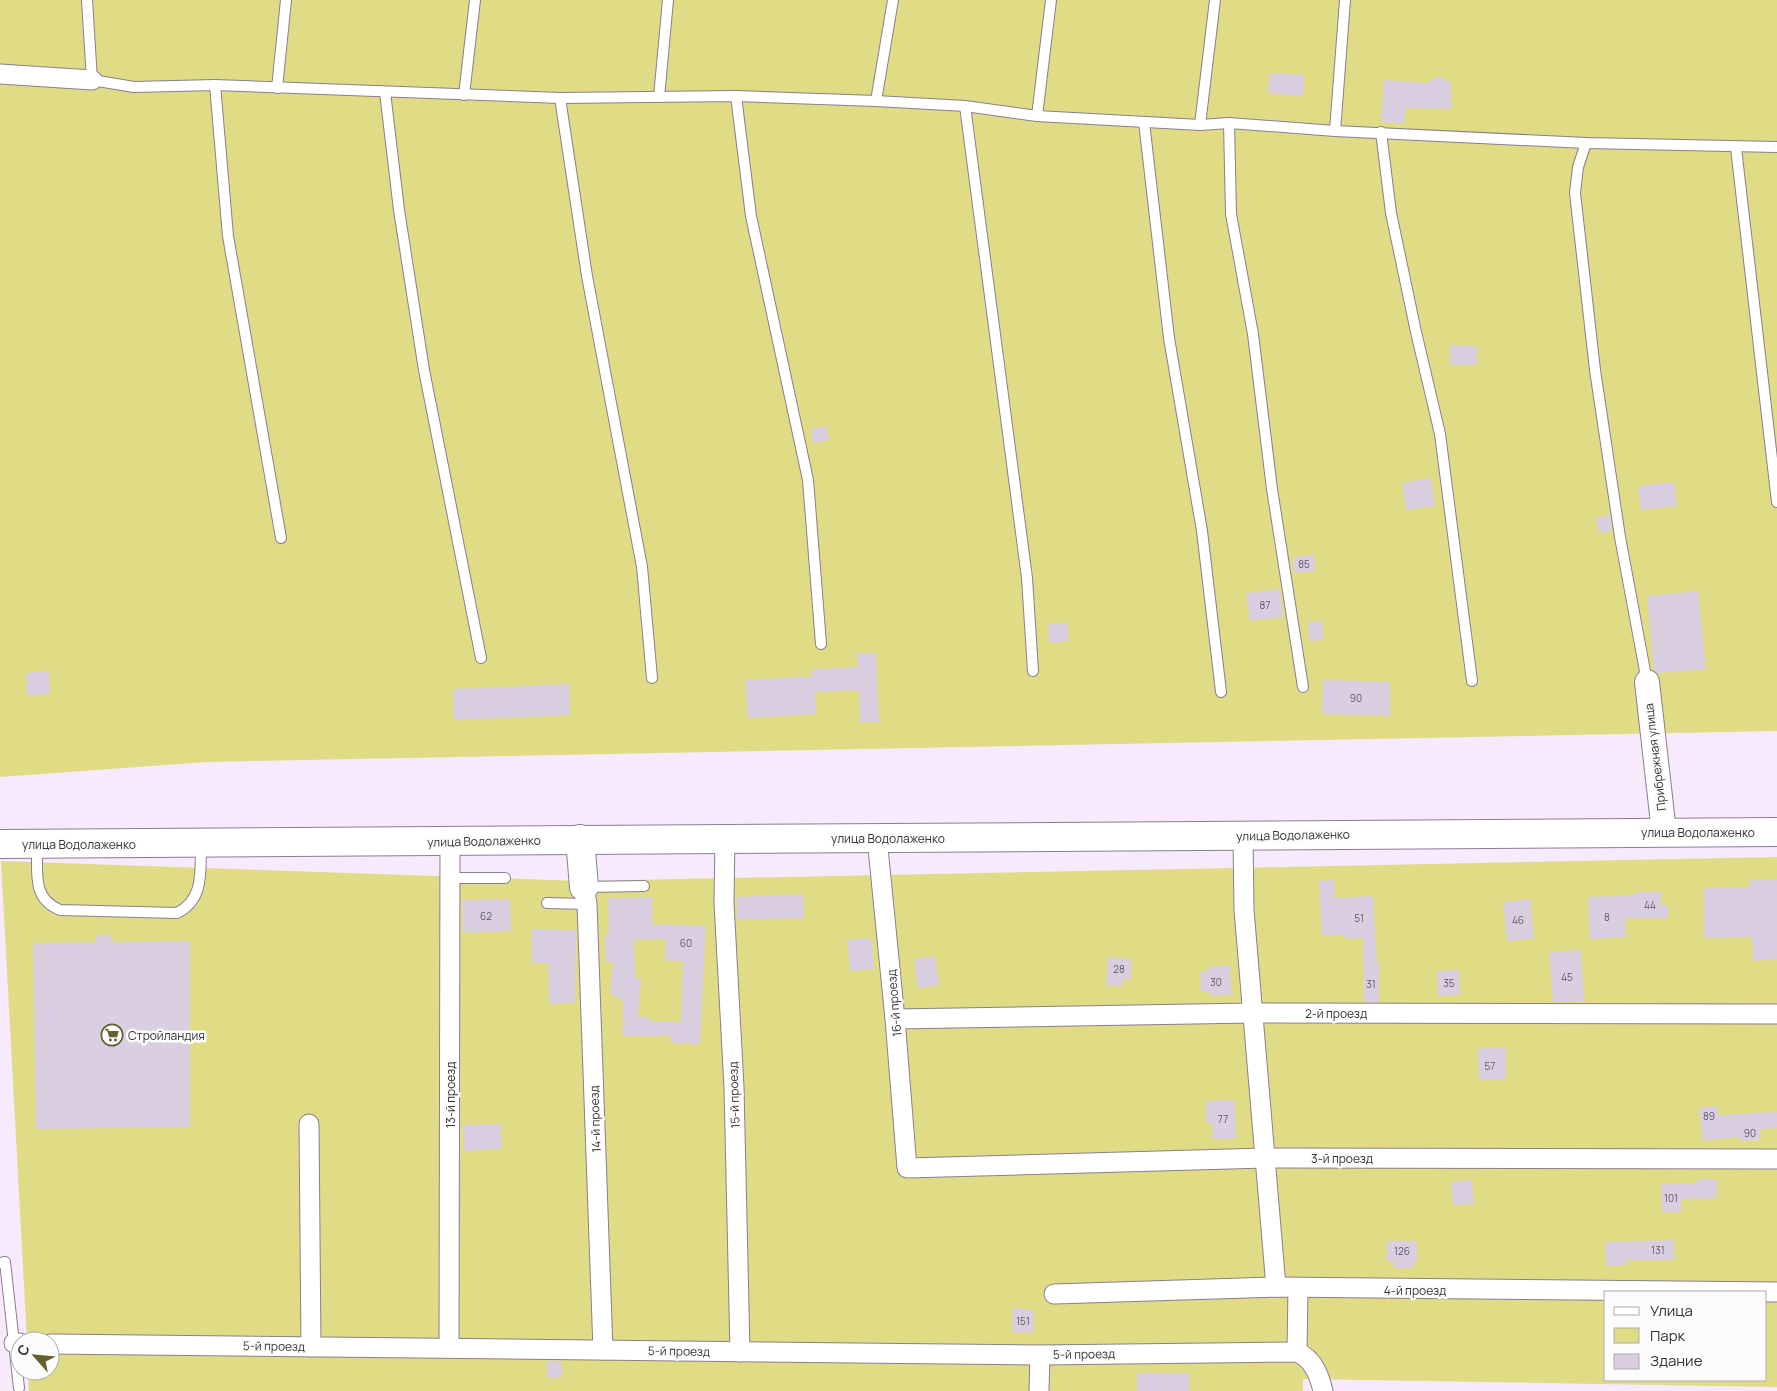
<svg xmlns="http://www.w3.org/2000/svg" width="1777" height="1391" font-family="Manrope,sans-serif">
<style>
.green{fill:#e0dc86;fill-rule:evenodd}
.building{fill:#dacee1;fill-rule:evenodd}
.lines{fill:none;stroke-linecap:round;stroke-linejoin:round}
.service-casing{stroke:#8a7e90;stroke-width:12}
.minor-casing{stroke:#8a7e90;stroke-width:21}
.tertiary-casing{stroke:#8a7e90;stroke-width:26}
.secondary-casing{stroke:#8a7e90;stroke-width:30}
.service{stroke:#fff;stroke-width:10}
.minor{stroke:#fff;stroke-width:19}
.tertiary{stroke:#fff;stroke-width:24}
.secondary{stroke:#fff;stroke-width:28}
.labels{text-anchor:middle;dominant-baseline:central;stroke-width:5;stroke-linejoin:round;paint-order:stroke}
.number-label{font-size:10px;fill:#5f5963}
.street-label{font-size:12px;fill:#363239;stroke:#fcfcfc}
.poi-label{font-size:12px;fill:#363239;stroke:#fcfcfc;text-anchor:start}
</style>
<rect width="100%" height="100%" fill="#f7eafd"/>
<g class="green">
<path d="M0 0H1777V731L207 762 0 777Z"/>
<path d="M1777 857V1387L1303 1379V1391H29L28 1371H50V1341H27L1 861 583 881ZM1606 1292H1766V1380H1606Z"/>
</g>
<g class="building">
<path d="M1270 73 1304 75 1303 96 1268 93Z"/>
<path d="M1440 76 1451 83V109L1406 108 1404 124 1381 122 1384 80 1426 83Z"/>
<path d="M1450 345 1477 346V365H1450Z"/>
<path d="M826 426 829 440 813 443 811 429Z"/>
<path d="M1431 478 1435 506 1406 510 1402 483Z"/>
<path d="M1674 482 1677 506 1641 510 1638 486Z"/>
<path d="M1610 515 1612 531 1599 533 1596 517Z"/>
<path d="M1314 555 1315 571 1294 573 1293 557Z"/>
<path d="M1280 589 1283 617 1250 621 1246 593Z"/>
<path d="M1698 591 1706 669 1658 673 1654 671 1647 596Z"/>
<path d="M1322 621 1323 640 1309 641 1308 622Z"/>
<path d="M1067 623 1069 641 1049 643 1048 624Z"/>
<path d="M857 653H876L879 722H860L859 690 815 692 816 714 748 718 745 680 812 676V669L858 667Z"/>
<path d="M49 671 50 694 27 696 26 673Z"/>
<path d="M1323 680 1390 682V716L1322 714Z"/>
<path d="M569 684 570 715 454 720 453 689Z"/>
<path d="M1777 879V959L1753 961 1752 937 1704 938V888L1750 887V880Z"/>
<path d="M1334 880 1335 898 1373 896 1377 962H1379V1002H1364L1363 938 1346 939 1345 935 1322 936 1319 881Z"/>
<path d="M1636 892H1661V905H1668V918H1625L1626 937 1590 939 1588 897 1636 895Z"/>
<path d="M803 894 804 918 737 920V897Z"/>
<path d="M652 897V924L706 926 700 1044 671 1043V1036H623V999H616V995H610L613 962H606L605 934H609L608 898ZM666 939 665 961H683L681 1022 650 1021V1017H638L641 979 635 978 634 940Z"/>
<path d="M510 899 511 931 463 933 462 900Z"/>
<path d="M1530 899 1534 938 1507 941 1503 902Z"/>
<path d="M532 929 576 930 575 1003 549 1004 548 963H532Z"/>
<path d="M96 935H111L112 942 190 941V1127L36 1129 33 943 96 942Z"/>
<path d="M871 938 874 969 850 971 847 940Z"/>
<path d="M1581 950 1584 1001 1553 1002 1549 952Z"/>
<path d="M935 956 939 985 918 988 914 959Z"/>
<path d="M1108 957 1132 959 1130 980 1122 979V986L1106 985Z"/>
<path d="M1230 965 1232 995 1210 996V992H1201L1200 972 1208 971V967Z"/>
<path d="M1459 970 1460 995 1438 996 1437 971Z"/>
<path d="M1478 1048H1506V1080H1479Z"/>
<path d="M1235 1100 1236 1139H1212V1123H1206V1101Z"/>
<path d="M1718 1106V1115L1777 1112V1128L1760 1129V1140L1740 1141 1739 1137 1703 1141 1699 1108Z"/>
<path d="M501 1124 502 1149 464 1151 463 1125Z"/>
<path d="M1697 1179H1717V1198L1681 1199V1212H1662L1661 1184 1697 1183Z"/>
<path d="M1472 1180 1474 1204 1453 1205 1451 1182Z"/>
<path d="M1674 1240V1260H1626V1265L1606 1266 1605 1242Z"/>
<path d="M1387 1241H1417V1262H1413V1268H1393V1261H1386Z"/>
<path d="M1013 1308 1034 1310 1033 1333 1012 1332Z"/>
<path d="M547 1361H561L562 1377 547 1378Z"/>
<rect x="1137" y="1373" width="52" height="18"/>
</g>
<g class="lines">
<g class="service-casing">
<g id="service">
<path d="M87 0 92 80 134 87 215 85 560 98 736 96 876 101 965 106 1037 116 1200 125 1229 123 1335 131 1586 143 1777 147"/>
<path d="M215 85 228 236 281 538"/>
<path d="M277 88 286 0"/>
<path d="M385 92 399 210 424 370 481 658"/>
<path d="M464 95 475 0"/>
<path d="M736 96 751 216 808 480 821 644"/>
<path d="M659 97 668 0"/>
<path d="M560 98 587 276 642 567 652 678"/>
<path d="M876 101 893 0"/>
<path d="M965 106 1027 578 1033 671"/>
<path d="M1037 116 1051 0"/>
<path d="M1144 122 1169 338 1202 531 1221 692"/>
<path d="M1229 123 1231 214 1253 334 1272 489 1303 687"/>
<path d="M1200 125 1215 0"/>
<path d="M1335 131 1345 0"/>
<path d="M1381 132 1391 213 1416 332 1440 434 1472 681"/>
<path d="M1586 143 1578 167 1575 193 1595 370 1620 537 1647 682"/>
<path d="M1736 148 1777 502"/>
<path d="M37 845C38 872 31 898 60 910L177 913C205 899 200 870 201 843"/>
<path d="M450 878H505"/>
<path d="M585 887 644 886"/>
<path d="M547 903 587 904"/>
<path d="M0 1263 5 1262 19 1388"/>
</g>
</g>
<g class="minor-casing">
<g id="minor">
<path d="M0 74 92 80"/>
<path d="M1243 836 1244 910 1276 1287"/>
<path d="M725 838 724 903 734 1087 740 1352"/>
<path d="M877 838 895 1019 907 1168 1265 1158 1777 1159"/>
<path d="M584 887 587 904 603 1350"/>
<path d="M895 1019 1252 1013 1777 1014"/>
<path d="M309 1124 311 1347"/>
<path d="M1054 1294 1276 1287 1777 1292"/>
<path d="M14 1343H20"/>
<path d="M50 1344 1040 1355 1297 1352C1313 1359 1319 1374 1323 1391"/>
<path d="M449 1348 450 841"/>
<path d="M1297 1352 1298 1289"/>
<path d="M1039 1391 1040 1355"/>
</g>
</g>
<g class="tertiary-casing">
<path id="tertiary" d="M1647 682 1664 832"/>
</g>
<g class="secondary-casing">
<g id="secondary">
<path d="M580 839 584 887"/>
<path d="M0 844 1777 832"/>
</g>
</g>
<use href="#service" class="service"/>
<use href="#minor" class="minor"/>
<use href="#tertiary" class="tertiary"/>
<use href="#secondary" class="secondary"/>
</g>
<defs>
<g id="supermarket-ring" transform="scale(1.125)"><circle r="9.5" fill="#fcfcfc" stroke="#64612e" stroke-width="1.5"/><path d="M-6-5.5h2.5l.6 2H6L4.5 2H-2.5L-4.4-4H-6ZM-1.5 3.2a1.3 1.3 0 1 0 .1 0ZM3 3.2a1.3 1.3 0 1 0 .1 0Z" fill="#64612e"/></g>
</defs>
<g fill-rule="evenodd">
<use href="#supermarket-ring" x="112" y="1035"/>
</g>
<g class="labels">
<g class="number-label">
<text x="1304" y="564">85</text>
<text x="1265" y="605">87</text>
<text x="1356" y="698">90</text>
<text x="1650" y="905">44</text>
<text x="486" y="916">62</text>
<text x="1607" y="917">8</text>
<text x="1359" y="918">51</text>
<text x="1518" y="920">46</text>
<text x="686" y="943">60</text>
<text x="1119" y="969">28</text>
<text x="1567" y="977">45</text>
<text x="1216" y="982">30</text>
<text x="1449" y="983">35</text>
<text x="1371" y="984">31</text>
<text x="1490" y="1066">57</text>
<text x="1709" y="1116">89</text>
<text x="1223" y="1119">77</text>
<text x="1750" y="1133">90</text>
<text x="1671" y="1198">101</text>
<text x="1658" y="1250">131</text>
<text x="1402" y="1251">126</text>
<text x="1023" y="1321">151</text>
</g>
<g class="street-label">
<text transform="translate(1655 757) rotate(-97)">Прибрежная улица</text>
<text x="1698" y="832">улица Водолаженко</text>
<text transform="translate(1293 835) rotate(-1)">улица Водолаженко</text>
<text x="888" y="838">улица Водолаженко</text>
<text transform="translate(484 841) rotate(-1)">улица Водолаженко</text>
<text x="79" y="844">улица Водолаженко</text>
<text transform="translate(894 1003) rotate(-95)">16-й проезд</text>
<text x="1336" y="1013">2-й проезд</text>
<text transform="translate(450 1095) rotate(-90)">13-й проезд</text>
<text transform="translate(734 1095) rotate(-92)">15-й проезд</text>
<text transform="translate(595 1119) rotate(-92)">14-й проезд</text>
<text x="1342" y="1158">3-й проезд</text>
<text x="1415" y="1290">4-й проезд</text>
<text transform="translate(274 1346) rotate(1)">5-й проезд</text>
<text transform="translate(679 1351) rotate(1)">5-й проезд</text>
<text transform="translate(1084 1354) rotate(-1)">5-й проезд</text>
</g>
<g class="poi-label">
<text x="128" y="1035">Стройландия</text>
</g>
</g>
<rect x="1604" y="1291" width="162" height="90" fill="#fcfcfc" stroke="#adabae"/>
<rect x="1614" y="1307" width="25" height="8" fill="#ffffff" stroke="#adabae"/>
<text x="1650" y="1316" font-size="15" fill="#363239">Улица</text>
<rect x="1614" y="1328" width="25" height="15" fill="#e0dc86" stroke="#adabae"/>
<text x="1650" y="1341" font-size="15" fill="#363239">Парк</text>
<rect x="1614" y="1354" width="25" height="15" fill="#dacee1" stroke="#adabae"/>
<text x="1650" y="1366" font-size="15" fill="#363239">Здание</text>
<g transform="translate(35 1356) rotate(297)"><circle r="24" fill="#fcfcfc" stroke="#adabae"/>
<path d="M0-4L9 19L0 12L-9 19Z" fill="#64612e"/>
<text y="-8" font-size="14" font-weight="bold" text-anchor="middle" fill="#363239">С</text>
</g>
</svg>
